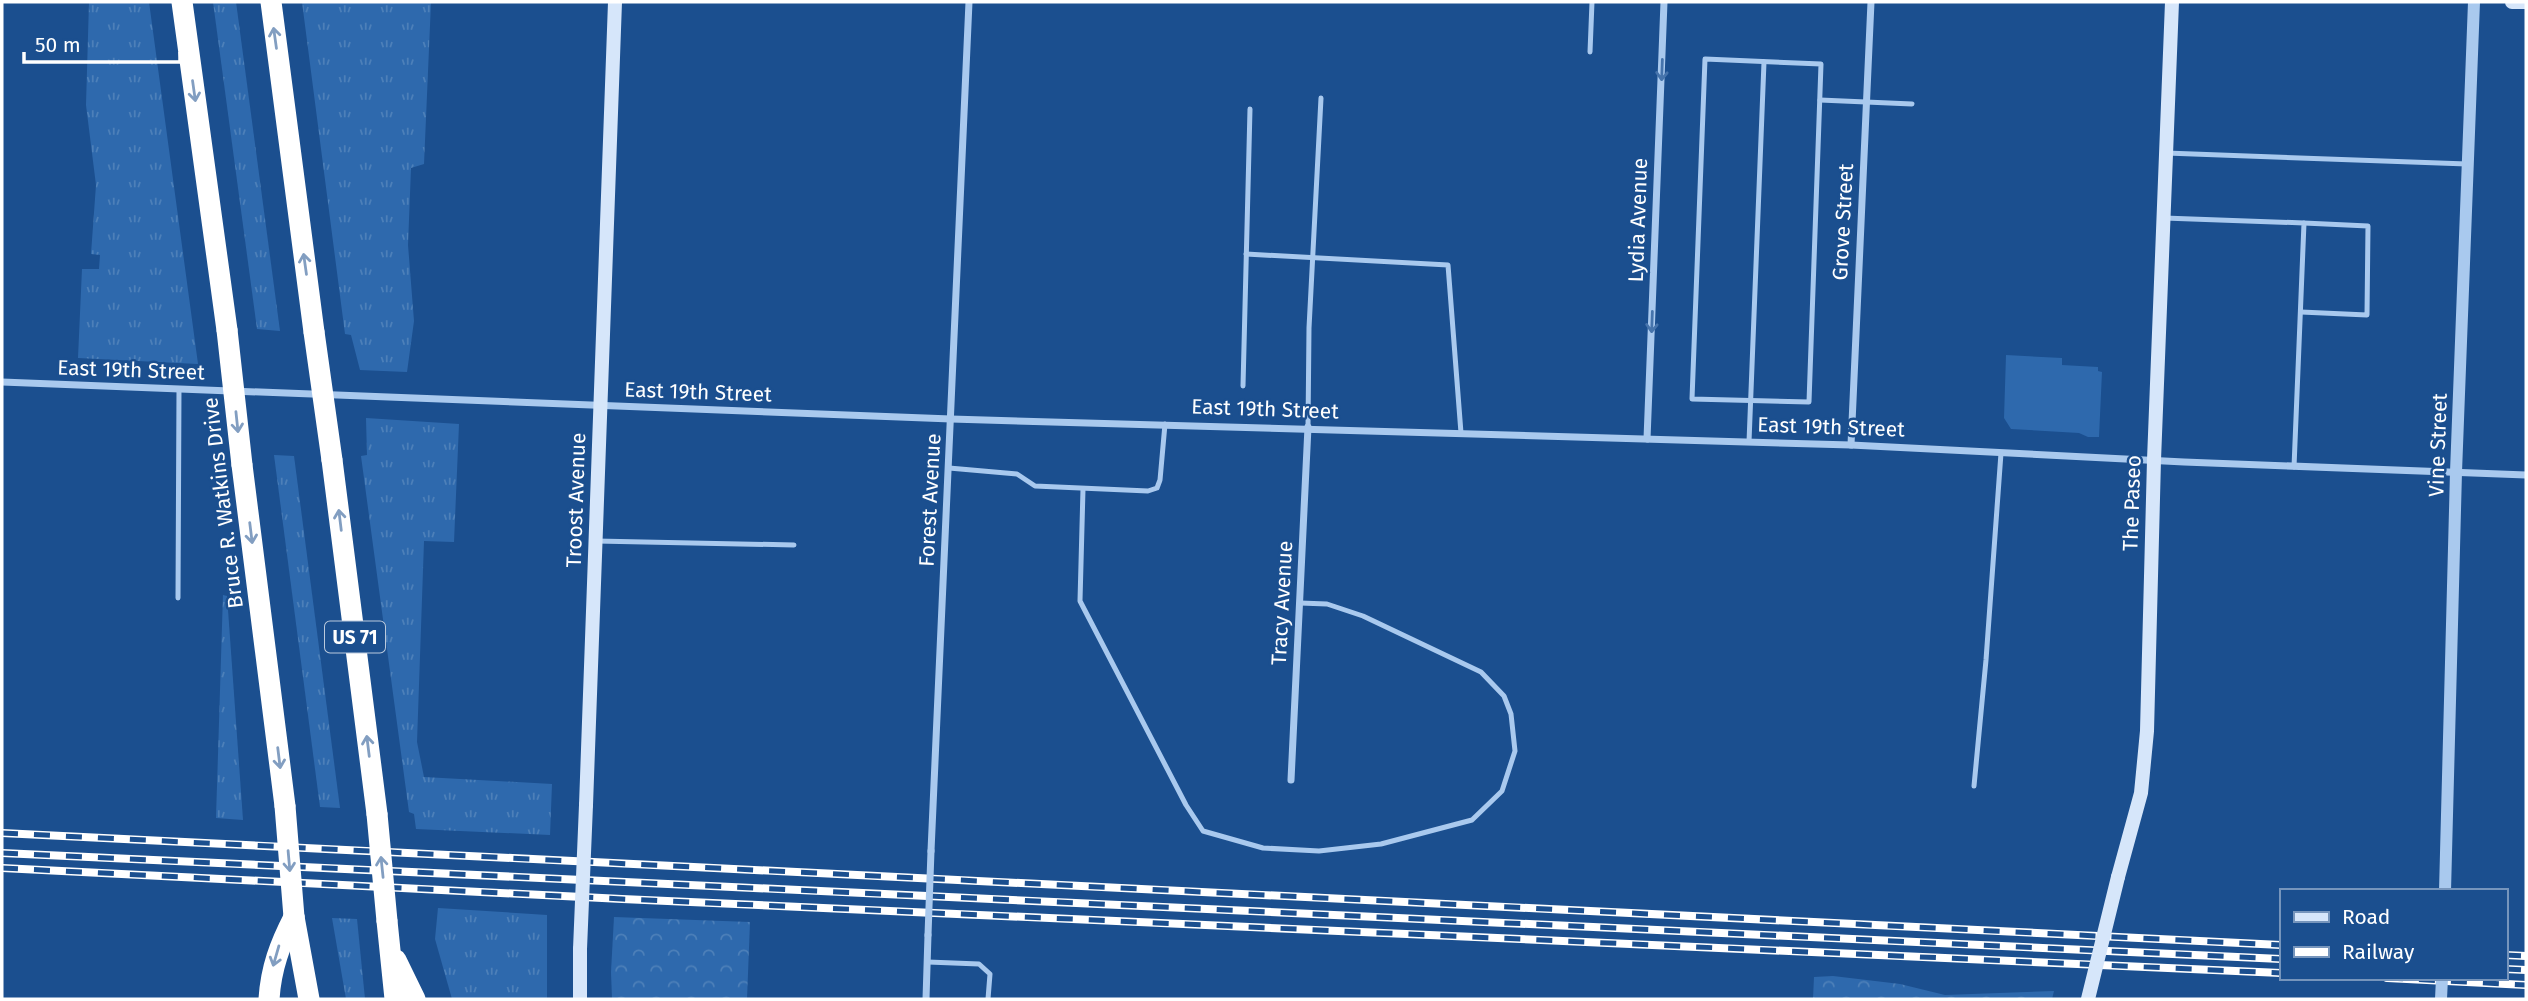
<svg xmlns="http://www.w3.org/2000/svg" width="2528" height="1001" font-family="'Fira Sans',sans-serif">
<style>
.grass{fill:url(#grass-tufts)}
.forest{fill:url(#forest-crowns)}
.garden{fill:#2e69ad}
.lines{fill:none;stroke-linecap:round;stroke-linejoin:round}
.service{stroke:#a9c9ee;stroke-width:5}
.minor{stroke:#a9c9ee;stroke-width:7}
.tertiary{stroke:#a9c9ee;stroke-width:12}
.secondary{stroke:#d6e6fa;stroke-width:14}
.motorway{stroke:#fff;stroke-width:21}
.rail-casing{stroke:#fff;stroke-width:8}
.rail{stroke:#1b4f8f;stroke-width:5;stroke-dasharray:16;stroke-linecap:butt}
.minor-bridge{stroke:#a9c9ee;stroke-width:7}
.tertiary-bridge{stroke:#a9c9ee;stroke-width:12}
.secondary-bridge{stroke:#d6e6fa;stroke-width:14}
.motorway-bridge{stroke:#fff;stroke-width:21}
.oneway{stroke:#829ec1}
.oneway2{stroke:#4674ac}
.labels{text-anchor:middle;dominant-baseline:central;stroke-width:5;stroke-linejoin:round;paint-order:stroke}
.shield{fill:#1b4f8f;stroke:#bbcadd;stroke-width:2}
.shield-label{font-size:19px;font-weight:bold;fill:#fff}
.street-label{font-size:21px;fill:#fff;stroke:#1b4f8f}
</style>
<defs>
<pattern id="grass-tufts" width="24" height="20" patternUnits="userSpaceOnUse" patternTransform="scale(1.75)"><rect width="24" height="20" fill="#2e69ad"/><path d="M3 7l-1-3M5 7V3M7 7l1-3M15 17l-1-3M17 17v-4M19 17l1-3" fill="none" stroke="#4d80b9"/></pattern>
<pattern id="forest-crowns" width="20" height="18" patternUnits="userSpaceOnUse" patternTransform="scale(1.75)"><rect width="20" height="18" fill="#2e69ad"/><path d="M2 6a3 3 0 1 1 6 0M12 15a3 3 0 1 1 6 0" fill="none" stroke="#4d80b9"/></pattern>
</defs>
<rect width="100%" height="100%" fill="#1b4f8f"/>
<g class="grass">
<path d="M89 2H149L198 364 78 358 82 269H99L100 255 91 254 96 185 86 105Z"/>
<path d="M213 2H236L280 331 257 329Z"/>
<path d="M302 2H431L424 164 411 168 408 245 414 321 407 372 360 370 351 335 345 334Z"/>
<path d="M366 418 459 424 454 542 424 541 417 742 424 777 552 784 550 835 416 829 414 814 409 812 361 456 367 455Z"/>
<path d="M274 455 294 456 340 808 320 807Z"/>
<path d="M223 595 227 596 243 820 216 818Z"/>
<path d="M438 908 547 915V999H452L435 939Z"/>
<path d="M332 918 357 919 365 999H346Z"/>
</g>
<g class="forest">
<path d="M614 917 750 922 747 999 612 998 611 972Z"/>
<path d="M1833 976 1900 984 1945 995 2054 991 2052 999H1813L1814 977Z"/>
</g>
<path class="garden" d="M2006 355 2062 358V365L2098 367V371L2102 372 2099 437H2088L2079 433 2011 429 2004 418Z"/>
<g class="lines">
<g class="service">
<path d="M1590 52 1592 2"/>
<path d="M1705 59 1821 64 1809 402 1692 399Z"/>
<path d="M1820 100 1912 104"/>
<path d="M2166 153 2467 164"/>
<path d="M2164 218 2304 223 2294 467"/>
<path d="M1246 254 1448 265 1461 433"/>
<path d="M2301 312 2367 315 2368 226 2304 223"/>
<path d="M1243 386 1250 109"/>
<path d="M1308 427 1309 328 1321 98"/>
<path d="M1749 442 1764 62"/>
<path d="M949 468 1017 474 1035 486 1148 491 1157 488 1160 480 1165 424"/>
<path d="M1083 489 1080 601 1186 805 1203 831 1263 848 1319 851 1381 844 1472 820 1502 791 1515 751 1511 714 1504 696 1481 672 1363 616 1327 604 1300 603"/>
<path d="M596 541 794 545"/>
<path d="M178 598 179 389"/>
<path d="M1974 786 1986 660 2001 453"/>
<path d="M928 962 979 964 990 974 988 999"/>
</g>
<g class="minor">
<path d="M2 382 951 419 1851 445 2184 462 2526 475"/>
<path d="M1647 439 1664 2"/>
<path d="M1851 445 1871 2"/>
<path d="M1291 780 1308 427"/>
<path d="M931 851 969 2"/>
<path d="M926 999 928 935"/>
</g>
<path class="tertiary" d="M2445 891 2456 472 2474 2"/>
<g class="secondary">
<path d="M2512 2H2526"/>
<path d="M586 805 615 2"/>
<path d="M2118 877 2141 793 2147 731 2154 460 2172 2"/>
<path d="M580 949V999"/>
</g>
<g class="motorway">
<path d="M182 2 227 330"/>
<path d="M271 2 314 332"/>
<path d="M332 460 377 814"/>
<path d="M242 465 285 806"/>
<path d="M294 917 309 999"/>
<path d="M387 921 395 999"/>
<path d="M396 960 415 999"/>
<path d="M269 999C271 968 280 944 294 917"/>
</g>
<g class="rail-casing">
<g id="rail">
<path d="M2 833 2281 945"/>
<path d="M2 853 2281 959"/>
<path d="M2 868 622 899 2281 973"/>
<path d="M2505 955 2526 956"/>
<path d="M2505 969 2526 970"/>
<path d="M2387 978 2526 985"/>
</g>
</g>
<use href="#rail" class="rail"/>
<path class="minor-bridge" d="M928 935 931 851"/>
<path class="tertiary-bridge" d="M2441 999 2442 978"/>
<g class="secondary-bridge">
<path d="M580 949 586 805"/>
<path d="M2088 999 2118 877"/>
</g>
<g class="motorway-bridge">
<path d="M227 330 242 465"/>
<path d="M314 332 332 460"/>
<path d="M285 806 294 917"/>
<path d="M377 814 387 921"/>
</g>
</g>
<defs><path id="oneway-shaft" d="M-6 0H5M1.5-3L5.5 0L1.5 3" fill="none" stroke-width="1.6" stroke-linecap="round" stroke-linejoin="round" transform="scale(1.75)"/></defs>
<g class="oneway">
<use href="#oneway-shaft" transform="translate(275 38) rotate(-98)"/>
<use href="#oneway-shaft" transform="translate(194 91) rotate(82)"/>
<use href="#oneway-shaft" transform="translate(305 264) rotate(-98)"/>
<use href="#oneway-shaft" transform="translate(237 422) rotate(84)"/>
<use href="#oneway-shaft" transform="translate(340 520) rotate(-97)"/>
<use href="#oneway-shaft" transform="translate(251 533) rotate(83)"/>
<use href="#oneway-shaft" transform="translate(368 746) rotate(-97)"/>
<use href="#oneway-shaft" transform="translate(279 758) rotate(83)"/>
<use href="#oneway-shaft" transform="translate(289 861) rotate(85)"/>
<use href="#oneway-shaft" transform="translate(382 867) rotate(-96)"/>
<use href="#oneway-shaft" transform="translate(276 956) rotate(106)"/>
</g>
<g class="oneway2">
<use href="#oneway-shaft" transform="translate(1662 70) rotate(92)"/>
<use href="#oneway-shaft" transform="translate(1652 322) rotate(92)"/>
</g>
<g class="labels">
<rect class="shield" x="325" y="621.5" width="60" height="31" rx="5"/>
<g class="shield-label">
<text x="355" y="637">US 71</text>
</g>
<g class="street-label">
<text transform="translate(1638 220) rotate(-88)">Lydia Avenue</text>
<text transform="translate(1843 222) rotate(-87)">Grove Street</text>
<text transform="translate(131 370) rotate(2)">East 19th Street</text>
<text transform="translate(698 392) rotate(2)">East 19th Street</text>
<text transform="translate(1265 409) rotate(2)">East 19th Street</text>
<text transform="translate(1831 427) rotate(2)">East 19th Street</text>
<text transform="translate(2438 445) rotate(-88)">Vine Street</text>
<text transform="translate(576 500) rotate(-88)">Troost Avenue</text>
<text transform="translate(930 500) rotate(-87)">Forest Avenue</text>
<text transform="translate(223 503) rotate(-97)">Bruce R. Watkins Drive</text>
<text transform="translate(2132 503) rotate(-88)">The Paseo</text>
<text transform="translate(1282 603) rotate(-87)">Tracy Avenue</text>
</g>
</g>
<rect width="2528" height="1001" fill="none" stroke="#ffffff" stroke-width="7"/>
<rect x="2280" y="889" width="228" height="91" fill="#1b4f8f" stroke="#7695bc" stroke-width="2"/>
<rect x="2294" y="912" width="35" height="10" fill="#d6e6fa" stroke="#7695bc" stroke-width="2"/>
<text x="2342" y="924" font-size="21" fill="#ffffff">Road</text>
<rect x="2294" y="947" width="35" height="10" fill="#ffffff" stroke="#7695bc" stroke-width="2"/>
<text x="2342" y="959" font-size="21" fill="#ffffff">Railway</text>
<path d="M24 52v10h156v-10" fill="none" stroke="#ffffff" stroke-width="3.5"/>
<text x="35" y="52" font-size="21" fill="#ffffff" stroke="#1b4f8f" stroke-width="5" paint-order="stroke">50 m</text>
</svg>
